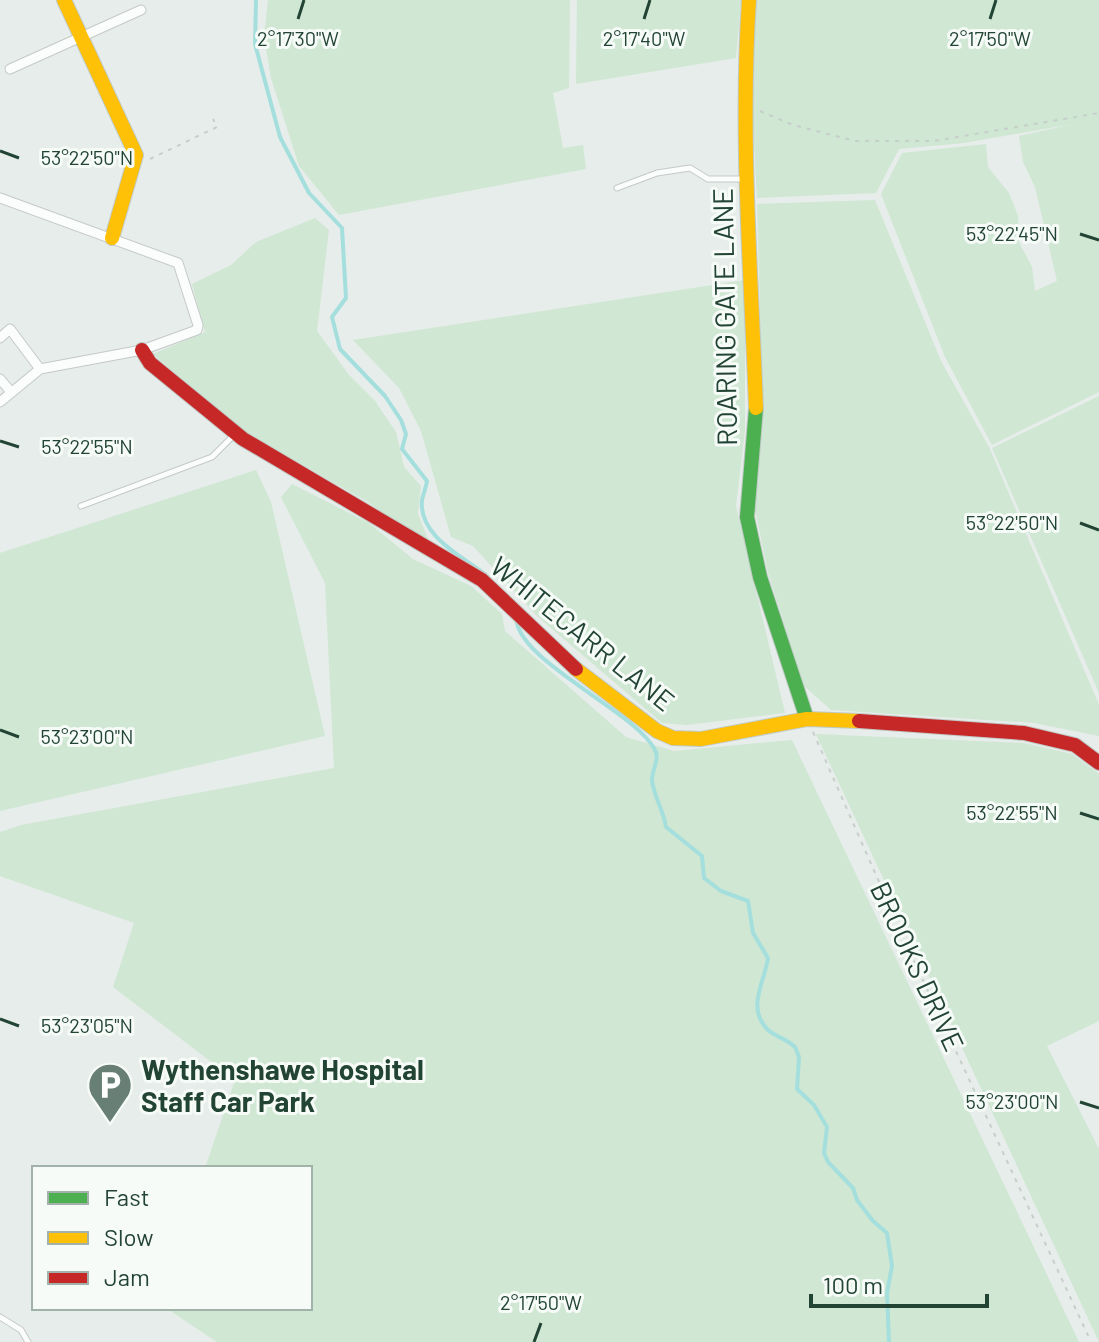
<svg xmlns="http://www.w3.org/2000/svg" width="1099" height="1342" font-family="Barlow,sans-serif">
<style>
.green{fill:#cfe7d3}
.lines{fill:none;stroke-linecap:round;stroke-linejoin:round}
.stream{stroke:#a4dfdd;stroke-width:4}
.lane-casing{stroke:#c4cac7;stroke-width:7}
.street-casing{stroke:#c4cac7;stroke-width:11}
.fast-casing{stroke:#c0c9c5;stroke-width:16}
.slow-casing{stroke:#c0c9c5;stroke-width:16}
.jam-casing{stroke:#c0c9c5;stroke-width:16}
.path{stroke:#c6cfca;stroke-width:2;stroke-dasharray:4 6;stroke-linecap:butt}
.lane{stroke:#fbfcfc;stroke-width:5}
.street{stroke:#fbfcfc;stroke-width:9}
.fast{stroke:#4caf50;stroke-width:14}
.slow{stroke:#ffc107;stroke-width:14}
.jam{stroke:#c62828;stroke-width:14}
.ticks{fill:none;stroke:#224435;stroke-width:3}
.labels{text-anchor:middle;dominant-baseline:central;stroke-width:6;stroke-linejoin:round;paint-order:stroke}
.street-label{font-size:28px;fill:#224435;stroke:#f6fbf8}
.poi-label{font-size:28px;font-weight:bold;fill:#224435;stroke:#f6fbf8;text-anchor:start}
.ticks-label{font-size:20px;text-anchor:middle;fill:#224435;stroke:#f6fbf8;stroke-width:6;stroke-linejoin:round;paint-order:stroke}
</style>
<rect width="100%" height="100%" fill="#e7edea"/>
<g class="green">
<path d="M268 0H570L569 88 553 93 563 148 583 145 586 169 339 215 299 166 271 78 264 37Z"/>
<path d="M577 0H741L736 58 576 84Z"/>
<path d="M754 0H1099V392L992 445 945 357 881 194 902 153 986 144 988 167 1009 193 1018 216 1019 242 1032 267 1035 291 1057 281 1035 187 1023 162 1019 136 1073 124 964 143 899 149 876 193 757 198 751 89Z"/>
<path d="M875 200 941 361 989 447 1099 705V736L1034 723 831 710 804 686 768 573 755 509 763 418 757 204Z"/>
<path d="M315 218 329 230 317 331 349 375 375 401 396 432 404 467 421 486 418 514 432 549 368 502 243 431 153 354 205 332 192 284 231 265 256 242Z"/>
<path d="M745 280V430L736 506 785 713 687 725 662 723 537 616 473 546 451 537 421 431 399 388 353 340Z"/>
<path d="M1099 396V693L992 448Z"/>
<path d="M256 470 271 502 325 736 0 811V553Z"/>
<path d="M292 484 369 523 413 559 471 586 502 614 505 631 626 737 674 751 792 740 1079 1342H217L166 1308H310V1168H205L235 1080 113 987 134 923 0 876V832L21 825 334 768 325 583 281 497Z"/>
<path d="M816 734 1024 743 1072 754 1099 774V1021L1047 1046 1099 1149V1342Z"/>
</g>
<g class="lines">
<g class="stream">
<path d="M256 0 255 44 280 137 309 193 342 228 346 298 332 317 340 349 385 396 401 420 406 434 402 449 427 481C426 488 423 494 422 500 418 537 466 558 487 576"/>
<path d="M516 615C513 660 635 710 655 750 660 760 652 769 652 780 653 795 664 811 666 827L702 856 704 878 721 891 748 901 753 933 768 958C764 984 746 1008 768 1030 776 1037 787 1039 795 1047L799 1057 797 1089 814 1105 827 1127 824 1153 828 1162 853 1188 857 1200 873 1221 887 1233 892 1266 887 1293 889 1342"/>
</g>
<g class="lane-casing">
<g id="lane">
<path d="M617 188 657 173 690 168 708 179H746"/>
<path d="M81 506 212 457 234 435"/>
<path d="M0 1317 21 1330 28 1342"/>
</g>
</g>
<g class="street-casing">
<g id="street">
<path d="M10 69 141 10"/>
<path d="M0 198 178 263 198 325 197 330 142 350 40 369 0 402"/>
<path d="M0 338 10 329 40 369"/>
<path d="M0 379 11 392"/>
</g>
</g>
<g class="fast-casing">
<path id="fast" d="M756 408 747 517 760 577 807 719"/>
</g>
<g class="slow-casing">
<g id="slow">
<path d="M64 0 136 155 112 238"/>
<path d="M749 0C740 136 751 272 756 408"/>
<path d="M576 669 657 731 673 738 701 739 807 719 859 721"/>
</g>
</g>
<g class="jam-casing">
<g id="jam">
<path d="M142 350 150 363 243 439 482 580 576 669"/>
<path d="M859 721 1024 733 1075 745 1099 763"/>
</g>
</g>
<g class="path">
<path d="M760 111 793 125 855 141H934L1099 113"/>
<path d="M150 159 217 127 213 119"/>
<path d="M813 732 909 950 1091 1342"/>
</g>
<use href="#lane" class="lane"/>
<use href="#street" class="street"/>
<use href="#fast" class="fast"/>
<use href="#slow" class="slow"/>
<use href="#jam" class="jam"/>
</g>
<path class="ticks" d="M298 19 304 0M644 19 650 0M990 19 996 0M0 151 19 158M1080 234 1099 240M0 441 19 447M1080 523 1099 530M0 730 19 737M1080 813 1099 819M0 1019 19 1026M1080 1102 1099 1108M534 1342 541 1323"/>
<defs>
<g id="parking-pin" transform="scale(2.3)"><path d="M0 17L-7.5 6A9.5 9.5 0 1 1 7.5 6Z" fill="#677f74" stroke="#f6fbf8"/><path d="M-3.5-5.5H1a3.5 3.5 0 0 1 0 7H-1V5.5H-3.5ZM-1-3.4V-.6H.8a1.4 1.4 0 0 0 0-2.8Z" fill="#fff"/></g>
</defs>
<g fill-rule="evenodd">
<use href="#parking-pin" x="110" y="1085"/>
</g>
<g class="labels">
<g class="street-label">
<text transform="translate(724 317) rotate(-91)">ROARING GATE LANE</text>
<text transform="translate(583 633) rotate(39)">WHITECARR LANE</text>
<text transform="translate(918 966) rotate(65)">BROOKS DRIVE</text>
</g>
<g class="poi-label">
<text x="141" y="1069">Wythenshawe Hospital<tspan x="141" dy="32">Staff Car Park</tspan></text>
</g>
</g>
<g class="ticks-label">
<text x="644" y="46">2°17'40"W</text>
<text x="990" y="46">2°17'50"W</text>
<text x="298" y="46">2°17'30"W</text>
<text x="87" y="165">53°22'50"N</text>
<text x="1012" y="241">53°22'45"N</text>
<text x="87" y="454">53°22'55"N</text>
<text x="1012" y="530">53°22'50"N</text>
<text x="87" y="744">53°23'00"N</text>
<text x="1012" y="820">53°22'55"N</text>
<text x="87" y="1033">53°23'05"N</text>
<text x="1012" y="1109">53°23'00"N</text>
<text x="541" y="1310">2°17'50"W</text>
</g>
<rect x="32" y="1166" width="280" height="144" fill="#f6fbf8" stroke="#a1b2aa" stroke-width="2"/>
<rect x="48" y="1192" width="40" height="12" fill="#4caf50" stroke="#a1b2aa" stroke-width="2"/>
<text x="104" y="1206" font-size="24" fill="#224435">Fast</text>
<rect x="48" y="1232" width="40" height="12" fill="#ffc107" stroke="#a1b2aa" stroke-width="2"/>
<text x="104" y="1246" font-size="24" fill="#224435">Slow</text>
<rect x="48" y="1272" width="40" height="12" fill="#c62828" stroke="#a1b2aa" stroke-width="2"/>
<text x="104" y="1286" font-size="24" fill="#224435">Jam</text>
<path d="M811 1294v12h176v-12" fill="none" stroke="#224435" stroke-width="4"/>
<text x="823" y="1294" font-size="24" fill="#224435" stroke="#f6fbf8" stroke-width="6" paint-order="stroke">100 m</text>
</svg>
